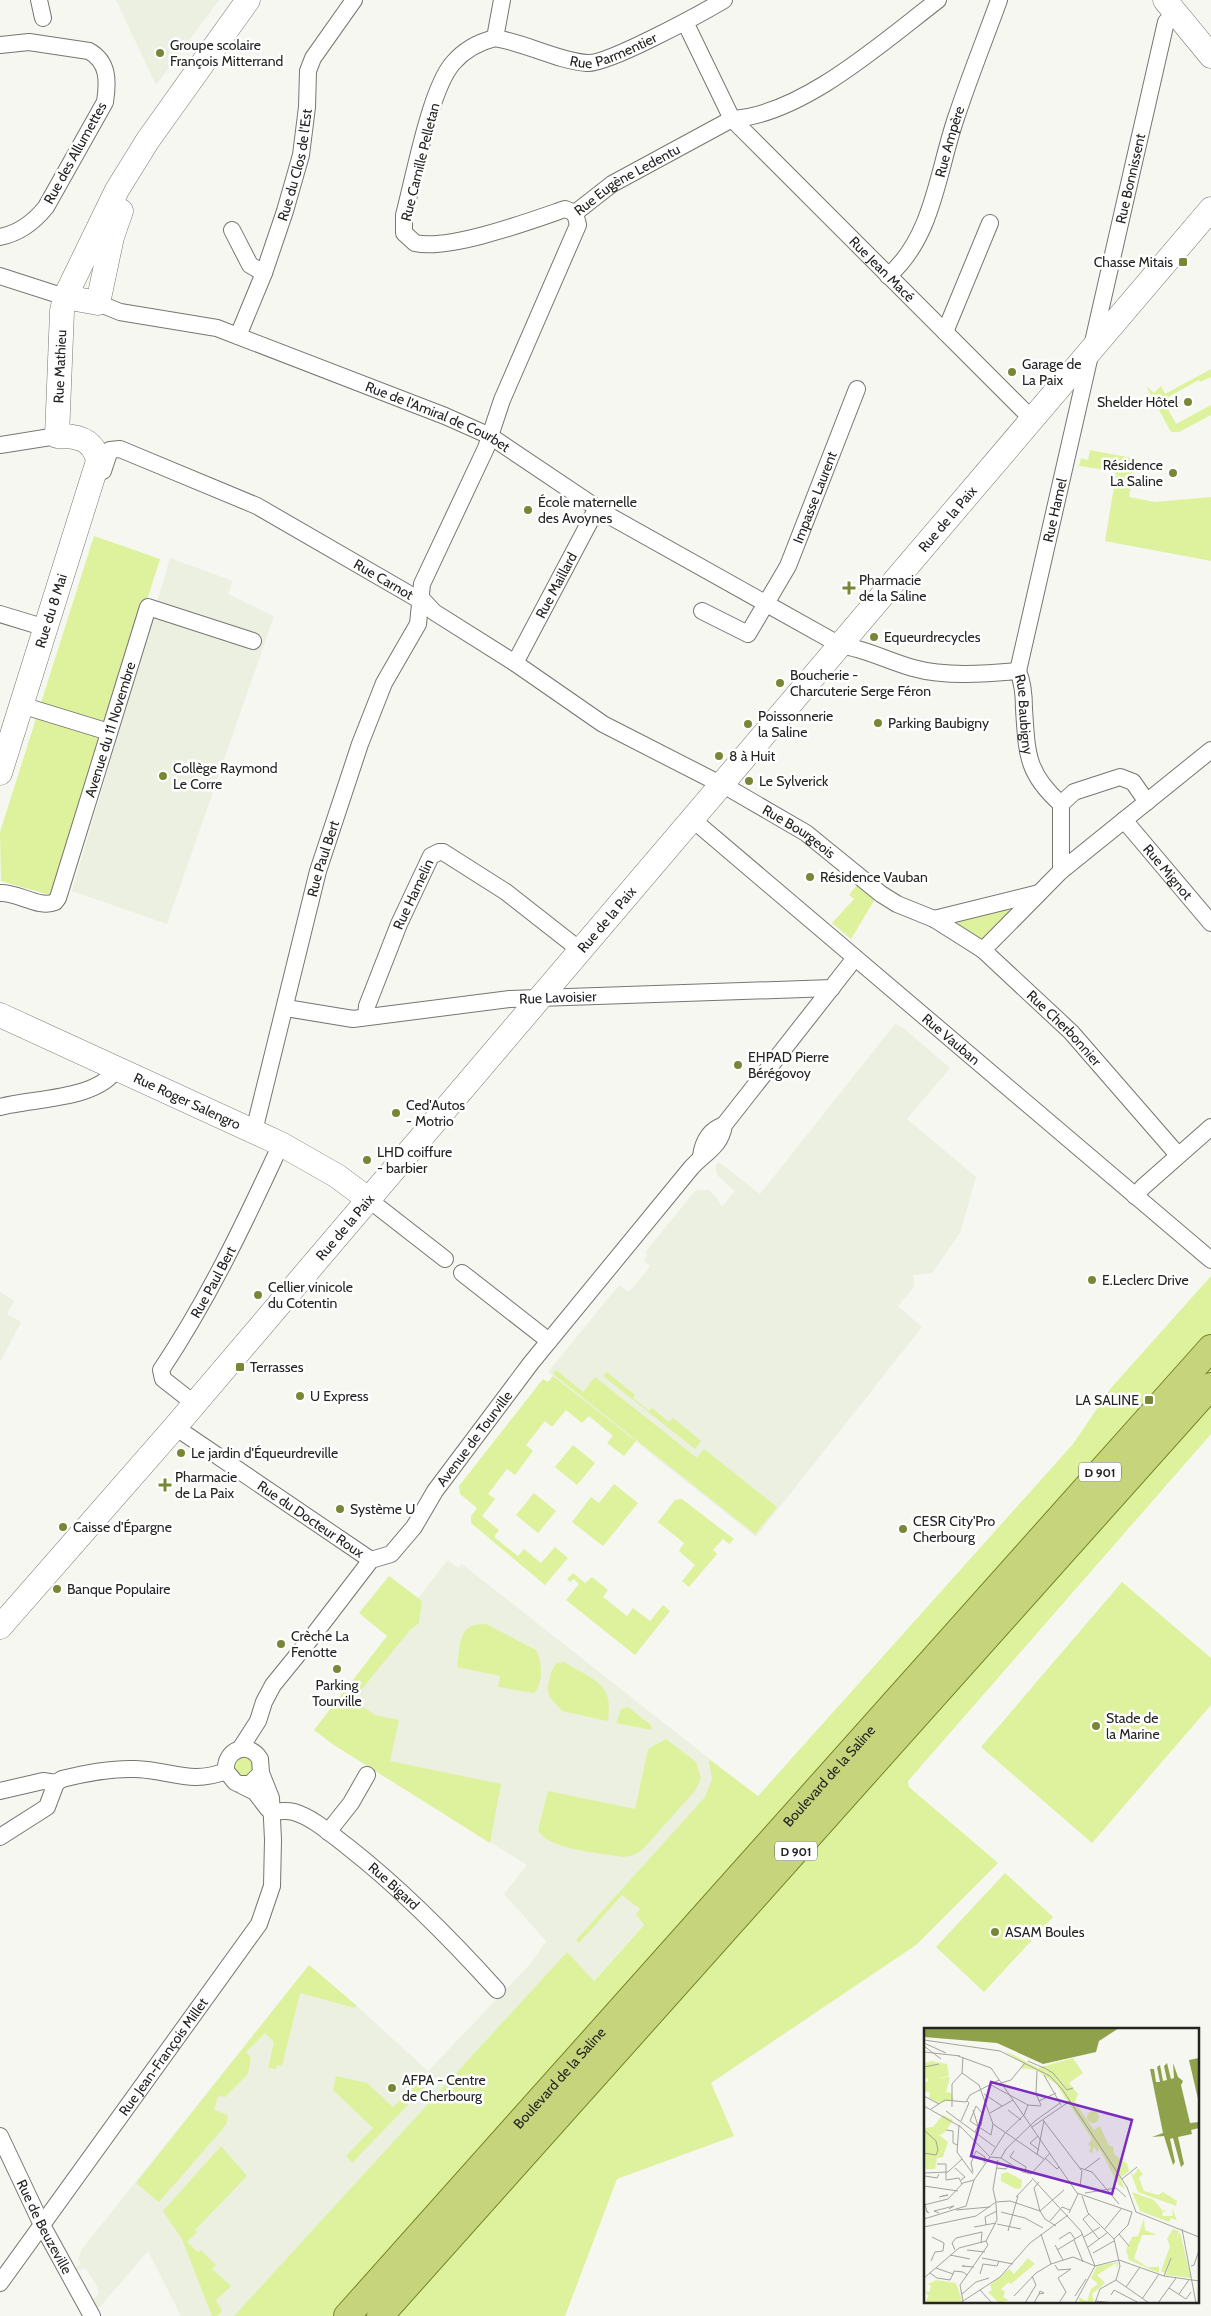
<svg xmlns="http://www.w3.org/2000/svg" width="1211" height="2316" font-family="Cabin,sans-serif">
<style>
.built{fill:#ecf0e1}
.green{fill:#def29d}
.lines{fill:none;stroke-linecap:round;stroke-linejoin:round}
.street-casing{stroke:#767771;stroke-width:18}
.secondary-casing{stroke:#767771;stroke-width:25}
.primary-casing{stroke:#758524;stroke-width:28}
.street{stroke:#fff;stroke-width:16}
.secondary{stroke:#fff;stroke-width:24}
.primary{stroke:#c6d47c;stroke-width:26}
.poi-dot{fill:#778736;stroke:#fff;stroke-width:2}
.labels{text-anchor:middle;dominant-baseline:central;stroke-width:5;stroke-linejoin:round;paint-order:stroke}
.shield{fill:#fff;stroke:#666664;stroke-width:1}
.shield-label{font-size:12px;font-weight:bold;fill:#242522}
.poi-label{font-size:14px;fill:#242522;stroke:#fff;text-anchor:start}
.street-label{font-size:14px;fill:#242522;stroke:#fff}
.inset-road{fill:none;stroke:#a1a39e;stroke-width:1}
.view{fill:#7b2cbf;fill-opacity:0.15;stroke:#7b2cbf;stroke-width:2.5}
.inset-edge{fill:none;stroke:#242522;stroke-width:2.5}
</style>
<rect width="100%" height="100%" fill="#f5f7f0"/>
<g class="built">
<path d="M116 0H219L156 85Z"/>
<path d="M170 558 233 581 228 594 274 616 167 924 72 891Z"/>
<path d="M895 1024 902 1027 950 1068 907 1119 976 1177 960 1233 932 1273 913 1275 914 1287 898 1306 922 1327 756 1537 548 1372 619 1285 629 1292 646 1272 650 1266 644 1261 647 1257 646 1251 696 1190H708L715 1196 722 1207 735 1191 718 1176 715 1166 719 1162 760 1194Z"/>
<path d="M0 1292 14 1301 7 1314 21 1322 0 1362Z"/>
<path d="M448 1560 458 1568 462 1564 758 1797 294 2316H181L148 2251 98 2309 93 2300 99 2293 97 2286 86 2269 76 2270 74 2268 81 2264 78 2259 82 2249 309 1965 359 2008 428 2071 532 1962 546 1941 504 1894 527 1865 334 1745 314 1730Z"/>
</g>
<g class="green">
<path d="M1211 369V377L1200 382 1199 380 1163 400 1176 424 1211 405V415L1179 432H1171L1146 386 1154 393 1161 386 1165 394Z"/>
<path d="M1090 450 1137 459 1129 497 1155 502 1211 497V561L1105 541 1116 475 1113 471 1079 466 1081 458 1088 460Z"/>
<path d="M94 536 160 559 53 896 1 881 0 832Z"/>
<path d="M857 885 875 899 851 939 832 923 854 899 849 895Z"/>
<path d="M1008 909 1009 912 983 939 979 940 958 927 957 921Z"/>
<path d="M1211 1276V1434L908 1781 909 1787 998 1863 916 1945 711 2083 734 2136 617 2179 565 2316H234L567 1952 594 1981 644 1925 636 1914 640 1909 622 1895 579 1943 576 1940 705 1797 712 1779 709 1762 710 1760 758 1796 1073 1444 1111 1388Z"/>
<path d="M556 1370 583 1392 595 1377 697 1458 704 1449 777 1507 755 1534 553 1374Z"/>
<path d="M607 1372 635 1395 633 1398 649 1411 652 1408 669 1422 673 1418 701 1441 695 1449 603 1376Z"/>
<path d="M553 1376 636 1441 624 1456 607 1443 613 1436 589 1416 582 1423 566 1410 552 1427 545 1421 526 1445 533 1451 515 1475 507 1469 488 1494 495 1499 482 1516 499 1530 494 1537 518 1556 524 1549 541 1563 555 1547 568 1558 545 1585 471 1523V1516L477 1508 460 1494 459 1486 543 1379 548 1382Z"/>
<path d="M573 1445 595 1463 577 1485 555 1467Z"/>
<path d="M614 1484 638 1503 603 1546 572 1522 591 1497 599 1503Z"/>
<path d="M534 1493 556 1511 538 1533 516 1515Z"/>
<path d="M682 1499 734 1539 729 1544 723 1539 713 1550 717 1554 689 1587 682 1581 695 1565 679 1551 684 1543 658 1522 675 1500Z"/>
<path d="M573 1573 585 1583 592 1577 608 1590 603 1597 627 1616 633 1608 650 1621 663 1605 670 1611 635 1655 566 1600 579 1584 574 1579 570 1582 567 1579Z"/>
<path d="M389 1576 422 1601 419 1623 411 1629 353 1700 375 1715 399 1720 390 1761 501 1784 490 1843 334 1745 314 1730 387 1636 359 1613Z"/>
<path d="M1122 1582 1211 1658V1705L1092 1843 981 1747Z"/>
<path d="M486 1624 536 1650C542 1661 544 1684 534 1693L498 1687 500 1676 457 1667C461 1644 457 1623 486 1624Z"/>
<path d="M564 1662C593 1680 614 1682 608 1721L562 1711C558 1706 552 1701 549 1695 546 1687 551 1668 557 1663Z"/>
<path d="M628 1707 651 1725 652 1730 616 1723 621 1709Z"/>
<path d="M666 1739 696 1762 701 1778 695 1791 641 1851 631 1856 623 1857C602 1853 547 1850 538 1830L548 1791 635 1809 648 1749Z"/>
<circle cx="244" cy="1766" r="10"/>
<path d="M1005 1873 1053 1917 984 1992 936 1947Z"/>
<path d="M309 1965 357 2006 355 2008 300 1993 282 2066 277 2065 276 2069 268 2068 274 2042 265 2033 246 2052 251 2058 248 2074 225 2097 218 2096 214 2110 228 2115 226 2125 159 2202 136 2183Z"/>
<path d="M336 2076 367 2083 393 2107 420 2080 426 2086 352 2163 346 2156 373 2128 333 2090Z"/>
<path d="M221 2146 247 2176 195 2230 197 2232 187 2242 198 2252 201 2250 216 2265 212 2269 231 2286 216 2300 222 2311 217 2316H212L182 2239 163 2211Z"/>
</g>
<g class="lines">
<g class="street-casing">
<g id="street">
<path d="M39 0 43 18"/>
<path d="M502 0 495 38C479 42 464 50 453 63 430 89 414 178 404 215V233L415 243C449 251 530 221 565 209L575 213"/>
<path id="s1" d="M685 22 732 119 1032 419"/>
<path id="s2" d="M495 38C526 43 558 61 587 63 607 65 702 13 724 0"/>
<path d="M0 45 29 42 89 51C109 62 108 82 105 102L46 207C34 222 20 233 0 237"/>
<path id="s3" d="M575 213 612 184 732 119C802 115 883 42 938 0"/>
<path d="M232 230 250 265 264 273"/>
<path d="M0 276 65 297"/>
<path id="s4" d="M888 276C933 238 938 170 956 118 969 78 985 39 999 0"/>
<path id="s5" d="M98 303 120 312 217 328 445 416 490 436 606 514 840 645C866 649 888 661 913 668 945 677 985 674 1018 671 1023 683 1024 696 1024 709 1027 753 1026 773 1061 804V871"/>
<path d="M945 332 990 223"/>
<path id="s6" d="M238 336 264 273 285 211 301 155 307 107 308 71 313 58 354 0"/>
<path d="M0 445 57 436"/>
<path id="s7" d="M100 472 103 471 110 450 120 449 257 506 416 598H421L434 612 515 663 603 724 732 790 806 833 881 894 897 904 934 919 983 950 1071 1032 1178 1155"/>
<path id="s8" d="M702 611 748 634 788 566 857 389"/>
<path d="M0 614 46 628"/>
<path id="s9" d="M515 663 597 508"/>
<path id="s10" d="M1018 671 1166 22 1175 13"/>
<path d="M21 705 109 732"/>
<path d="M1061 804 1074 792 1120 777 1133 782 1147 802"/>
<path id="s11" d="M692 819 1211 1260"/>
<path id="s12" d="M1124 820 1211 923"/>
<path id="s13" d="M0 893C18 892 39 909 55 902L58 898 148 607 253 641"/>
<path d="M934 919 1039 893"/>
<path d="M983 950 1061 871 1211 750"/>
<path id="s14" d="M286 1008 353 1019 510 999 832 988"/>
<path id="s15" d="M366 1017 367 1006 399 924 431 856 439 852H443L506 892 580 950"/>
<path d="M0 1107C32 1098 98 1100 116 1069"/>
<path id="s16" d="M254 1131 318 871 360 744 384 683 418 624 422 584 486 448 502 400 578 225 575 213"/>
<path d="M701 1156C703 1142 709 1130 724 1125"/>
<path d="M1135 1196 1143 1187 1211 1127"/>
<path d="M368 1199 445 1259"/>
<path d="M462 1273 549 1341"/>
<path id="s17" d="M195 1404 163 1379 161 1370C209 1298 245 1222 281 1144"/>
<path id="s18" d="M175 1427 371 1560"/>
<path id="s19" d="M240 1749 258 1721 264 1702 273 1685 312 1637 371 1560 391 1554 414 1527 435 1491 531 1363 691 1168C704 1153 721 1147 724 1125L855 958"/>
<path d="M239 1784H250L261 1773 260 1759C248 1740 224 1750 226 1771L235 1782 255 1792 268 1809"/>
<path d="M0 1791 43 1781 56 1783 62 1779C86 1773 110 1768 135 1769 171 1770 191 1785 226 1771"/>
<path id="s20" d="M271 1812C279 1811 287 1810 294 1812 314 1818 332 1835 348 1847 403 1890 450 1938 497 1990"/>
<path d="M328 1832 351 1803 367 1775"/>
<path d="M0 1837 47 1807 56 1783"/>
<path id="s21" d="M0 2136 42 2225 92 2316"/>
<path id="s22" d="M0 2283 259 1924 272 1886 273 1840 271 1798 261 1773"/>
</g>
</g>
<g class="secondary-casing">
<g id="secondary">
<path d="M1165 0 1211 56"/>
<path d="M65 297 98 303 112 237 121 211"/>
<path id="s23" d="M0 773 98 461C94 440 78 435 57 436L62 311 65 297 117 190 148 140 248 0"/>
<path id="s24" d="M0 1015 281 1144 337 1176 368 1199"/>
<path id="s25" d="M0 1627 175 1427 1211 209"/>
</g>
</g>
<g class="primary-casing">
<g id="primary">
<path id="s26" d="M347 2316 1211 1348"/>
<path d="M380 2316 1211 1386"/>
</g>
</g>
<use href="#street" class="street"/>
<use href="#secondary" class="secondary"/>
<use href="#primary" class="primary"/>
</g>
<g class="poi-dot">
<circle cx="160" cy="53" r="5"/>
<rect x="1178" y="257" width="10" height="10" rx="2.5"/>
<circle cx="1012" cy="372" r="5"/>
<circle cx="1188" cy="402" r="5"/>
<circle cx="1173" cy="473" r="5"/>
<circle cx="528" cy="510" r="5"/>
<path d="M846.5 580.5h5v5h5v5h-5v5h-5v-5h-5v-5h5z"/>
<circle cx="874" cy="637" r="5"/>
<circle cx="780" cy="683" r="5"/>
<circle cx="878" cy="723" r="5"/>
<circle cx="748" cy="724" r="5"/>
<circle cx="719" cy="756" r="5"/>
<circle cx="163" cy="776" r="5"/>
<circle cx="749" cy="781" r="5"/>
<circle cx="810" cy="877" r="5"/>
<circle cx="738" cy="1065" r="5"/>
<circle cx="396" cy="1113" r="5"/>
<circle cx="367" cy="1160" r="5"/>
<circle cx="1092" cy="1280" r="5"/>
<circle cx="258" cy="1295" r="5"/>
<rect x="235" y="1362" width="10" height="10" rx="2.5"/>
<circle cx="300" cy="1396" r="5"/>
<rect x="1144" y="1395" width="10" height="10" rx="2.5"/>
<circle cx="181" cy="1453" r="5"/>
<path d="M162.5 1477.5h5v5h5v5h-5v5h-5v-5h-5v-5h5z"/>
<circle cx="340" cy="1509" r="5"/>
<circle cx="63" cy="1527" r="5"/>
<circle cx="903" cy="1529" r="5"/>
<circle cx="57" cy="1589" r="5"/>
<circle cx="281" cy="1644" r="5"/>
<circle cx="337" cy="1669" r="5"/>
<circle cx="1096" cy="1726" r="5"/>
<circle cx="995" cy="1932" r="5"/>
<circle cx="392" cy="2088" r="5"/>
</g>
<g class="labels">
<g class="shield">
<rect x="1079" y="1462.5" width="42" height="19" rx="4"/>
<rect x="775" y="1841.5" width="42" height="19" rx="4"/>
</g>
<g class="shield-label">
<text x="1100" y="1472">D 901</text>
<text x="796" y="1851">D 901</text>
</g>
<g class="poi-label">
<text x="170" y="45">Groupe scolaire<tspan x="170" dy="16">François Mitterrand</tspan></text>
<text x="1173" y="262" text-anchor="end">Chasse Mitais</text>
<text x="1022" y="364">Garage de<tspan x="1022" dy="16">La Paix</tspan></text>
<text x="1178" y="402" text-anchor="end">Shelder Hôtel</text>
<text x="1163" y="465" text-anchor="end">Résidence<tspan x="1163" dy="16">La Saline</tspan></text>
<text x="538" y="502">École maternelle<tspan x="538" dy="16">des Avoynes</tspan></text>
<text x="859" y="580">Pharmacie<tspan x="859" dy="16">de la Saline</tspan></text>
<text x="884" y="637">Equeurdrecycles</text>
<text x="790" y="675">Boucherie -<tspan x="790" dy="16">Charcuterie Serge Féron</tspan></text>
<text x="758" y="716">Poissonnerie<tspan x="758" dy="16">la Saline</tspan></text>
<text x="888" y="723">Parking Baubigny</text>
<text x="729" y="756">8 à Huit</text>
<text x="173" y="768">Collège Raymond<tspan x="173" dy="16">Le Corre</tspan></text>
<text x="759" y="781">Le Sylverick</text>
<text x="820" y="877">Résidence Vauban</text>
<text x="748" y="1057">EHPAD Pierre<tspan x="748" dy="16">Bérégovoy</tspan></text>
<text x="406" y="1105">Ced'Autos<tspan x="406" dy="16">- Motrio</tspan></text>
<text x="377" y="1152">LHD coiffure<tspan x="377" dy="16">- barbier</tspan></text>
<text x="1102" y="1280">E.Leclerc Drive</text>
<text x="268" y="1287">Cellier vinicole<tspan x="268" dy="16">du Cotentin</tspan></text>
<text x="250" y="1367">Terrasses</text>
<text x="310" y="1396">U Express</text>
<text x="1139" y="1400" text-anchor="end">LA SALINE</text>
<text x="191" y="1453">Le jardin d'Équeurdreville</text>
<text x="175" y="1477">Pharmacie<tspan x="175" dy="16">de La Paix</tspan></text>
<text x="350" y="1509">Système U</text>
<text x="913" y="1521">CESR City'Pro<tspan x="913" dy="16">Cherbourg</tspan></text>
<text x="73" y="1527">Caisse d'Épargne</text>
<text x="67" y="1589">Banque Populaire</text>
<text x="291" y="1636">Crèche La<tspan x="291" dy="16">Fenotte</tspan></text>
<text x="337" y="1685" text-anchor="middle">Parking<tspan x="337" dy="16">Tourville</tspan></text>
<text x="1106" y="1718">Stade de<tspan x="1106" dy="16">la Marine</tspan></text>
<text x="1005" y="1932">ASAM Boules</text>
<text x="402" y="2080">AFPA - Centre<tspan x="402" dy="16">de Cherbourg</tspan></text>
</g>
<g class="street-label">
<text stroke="none"><textPath href="#s2" startOffset="124">Rue Parmentier</textPath></text>
<text stroke="none"><textPath href="#s4" startOffset="150">Rue Ampère</textPath></text>
<text transform="translate(75 153) rotate(-61)">Rue des Allumettes</text>
<text transform="translate(420 162) rotate(-76)">Rue Camille Pelletan</text>
<text stroke="none"><textPath href="#s6" startOffset="181">Rue du Clos de l'Est</textPath></text>
<text stroke="none"><textPath href="#s10" startOffset="505">Rue Bonnissent</textPath></text>
<text stroke="none"><textPath href="#s3" startOffset="62">Rue Eugène Ledentu</textPath></text>
<text stroke="none"><textPath href="#s1" startOffset="320">Rue Jean Macé</textPath></text>
<text stroke="none"><textPath href="#s23" startOffset="450">Rue Mathieu</textPath></text>
<text stroke="none"><textPath href="#s5" startOffset="360">Rue de l'Amiral de Courbet</textPath></text>
<text stroke="none"><textPath href="#s8" startOffset="204">Impasse Laurent</textPath></text>
<text stroke="none"><textPath href="#s10" startOffset="165">Rue Hamel</textPath></text>
<text stroke="none"><textPath href="#s25" startOffset="1458">Rue de la Paix</textPath></text>
<text stroke="none"><textPath href="#s7" startOffset="330">Rue Carnot</textPath></text>
<text stroke="none"><textPath href="#s9" startOffset="88">Rue Maillard</textPath></text>
<text stroke="none"><textPath href="#s23" startOffset="170">Rue du 8 Mai</textPath></text>
<text stroke="none"><textPath href="#s5" startOffset="1050">Rue Baubigny</textPath></text>
<text stroke="none"><textPath href="#s13" startOffset="238">Avenue du 11 Novembre</textPath></text>
<text stroke="none"><textPath href="#s7" startOffset="818">Rue Bourgeois</textPath></text>
<text stroke="none"><textPath href="#s16" startOffset="281">Rue Paul Bert</textPath></text>
<text stroke="none"><textPath href="#s12" startOffset="68">Rue Mignot</textPath></text>
<text stroke="none"><textPath href="#s15" startOffset="132">Rue Hamelin</textPath></text>
<text stroke="none"><textPath href="#s25" startOffset="932">Rue de la Paix</textPath></text>
<text stroke="none"><textPath href="#s14" startOffset="274">Rue Lavoisier</textPath></text>
<text stroke="none"><textPath href="#s7" startOffset="1151">Rue Cherbonnier</textPath></text>
<text stroke="none"><textPath href="#s11" startOffset="340">Rue Vauban</textPath></text>
<text stroke="none"><textPath href="#s24" startOffset="206">Rue Roger Salengro</textPath></text>
<text stroke="none"><textPath href="#s25" startOffset="528">Rue de la Paix</textPath></text>
<text stroke="none"><textPath href="#s17" startOffset="152">Rue Paul Bert</textPath></text>
<text stroke="none"><textPath href="#s19" startOffset="395">Avenue de Tourville</textPath></text>
<text stroke="none"><textPath href="#s18" startOffset="164">Rue du Docteur Roux</textPath></text>
<text stroke="none"><textPath href="#s26" startOffset="724">Boulevard de la Saline</textPath></text>
<text stroke="none"><textPath href="#s20" startOffset="148">Rue Bigard</textPath></text>
<text stroke="none"><textPath href="#s22" startOffset="279">Rue Jean-François Millet</textPath></text>
<text stroke="none"><textPath href="#s26" startOffset="319">Boulevard de la Saline</textPath></text>
<text stroke="none"><textPath href="#s21" startOffset="101">Rue de Beuzeville</textPath></text>
</g>
</g>
<g transform="translate(924 2028)">
<rect width="275" height="275" fill="#f5f7f0"/>
<path d="M80 23 88 26 114 40 149 30 159 45 145 55 154 66 151 74 170 102 176 98 185 118H189L190 126 203 136 205 143 196 150 201 161 194 156 175 120 174 125 170 119 168 125 165 124 167 119 164 116 168 111 132 56 112 42 97 40 99 35ZM7 33 23 36 25 48 13 50 26 49 22 64 27 65 30 72 15 75 5 70 6 65 0 63V55L4 53V50L0 51V35ZM163 89a6 6 0 1 1 12 0a6 6 0 1 1-12 0ZM19 87 29 92 20 105 15 107 24 114 19 129 13 130 11 141H0V100L9 99ZM214 140 219 146 215 150 220 163 234 167 239 164 253 173 252 178 214 164 207 145 210 147ZM83 144 98 152 97 160 92 161 77 153V146ZM208 164 230 172 239 183 244 181 238 185 239 188H249L248 180 253 192 247 190 245 194 216 183ZM220 191 221 202 233 207H218L210 230 223 239H235V245L205 232 202 222 208 209 214 208ZM249 201 255 203 252 213 256 204 267 250 242 247 247 228 241 245 237 243 246 218 243 211ZM104 230 111 236 87 256 85 254 77 261 81 264 79 269 85 272 75 275 64 264 68 262 66 257 85 241 90 246ZM194 234 193 242 192 235 173 247 181 255 168 266 170 275H156L154 269 163 273 167 261 174 256 167 250 173 238ZM12 252 32 255 38 272 35 275H0L5 268 0 263 5 264 7 258 4 256Z" fill="#def29d"/>
<path d="M0 0H195L175 13 172 24 119 36 73 15 0 9ZM275 30V71H274L265 32ZM249 35 254 49 259 53 257 57 266 95 275 94V100L267 102 268 106 254 109 260 136 257 139 249 110 246 111 251 134 249 137 240 108 228 109 239 105 226 41H230L232 54H236L233 39 236 37 239 53 243 52 240 38 243 35 247 51 250 50Z" fill="#8fa14a"/>
<path class="inset-road" d="M0 12 76 23 126 48 138 61 203 159 212 184 275 209M0 15 22 25M0 18 17 31M0 24 36 28M34 28 67 40 153 165 208 184M104 33 120 40M0 39 15 36M119 39 129 45 143 62 149 60M113 43 112 66 117 77M38 45 55 57 69 96 120 131M120 47 137 77M77 55 87 52 101 35M67 57 104 77M60 66 78 78M0 68 15 76M115 73 132 65M0 78 37 99 66 129 77 130 99 144 107 146 126 125M28 79V56L38 45 39 29M7 81 21 72 42 74 46 67 75 52M49 82 54 98 51 104M84 82 97 92M22 83 71 119M66 85 89 72M119 92 158 143M37 93 45 75 43 73M35 97 33 124 49 146M57 98 59 86 52 78 46 93 67 107 69 96M108 99 146 73M0 102 12 113 14 122 12 127 0 125M22 102 29 103V115L33 117M114 108 106 115 115 122M90 123 86 129 102 139 101 143M67 127 81 105 100 87 104 77 117 78M113 127 120 93M77 130 82 121 111 93 136 75M121 130 133 141 135 139M13 136H22V152L35 150 38 156M31 140 41 149 37 152M73 140 82 141 86 135M156 140 168 144 195 176M160 142 176 130M49 144 47 135 52 123 61 129 60 135M0 145 24 144 38 131M1 148 13 150 15 146M108 150 157 203 171 238M198 151 213 139M115 154 110 160 116 183 140 162M0 158 34 163M156 158 158 143M161 165 192 160 202 169M158 168 164 185 190 211M15 169 24 167 18 168M92 169 108 152M0 172 3 184 5 185 2 182M72 174 69 161 74 132M0 177 24 171 39 155 50 152M32 182 66 179M77 184 101 190 119 200M15 185 10 183 30 178 25 181M145 185 154 166M165 186 159 191 175 211M0 191 42 178 50 152 66 129M126 193 138 179 146 182M73 196 97 201M62 197 61 189 73 183M0 199 52 188 72 174 86 173 116 183 121 191 132 198M50 199 72 195M258 201 272 275M180 202 197 181M84 203 94 168M117 206 127 236M195 206 205 218M160 209 176 199M135 211 146 204 151 211M150 212 159 234M131 217 139 232M164 219 183 205M31 222 28 215 32 210 58 204 57 215M43 222 61 224M133 222 159 206M169 225 190 213M26 227 46 231M58 230 89 236M7 233 11 224 19 223 20 215 8 209M131 237 134 242 147 241 134 250 142 264 135 275M41 238H38L50 239M267 238 270 237 275 222M12 240 29 246 30 243 39 244 43 247M6 245 13 250 26 252 29 246M56 246 59 236 73 238 75 233M240 248 247 230M0 250 35 220 62 213M192 252 225 275M202 259 216 239M245 260 262 271 267 264M56 262 68 275M38 266 52 254 65 250M255 266 265 252M187 267 190 262 215 275M90 268 112 245 127 236 149 229 171 238 195 232 240 248 275 253M151 268 162 251M218 271 235 246M39 273 36 257 64 217 62 213 73 192 72 175M171 273 191 275M36 275 76 249 106 215 144 187M101 275 112 257 108 248M110 275 115 266 120 265 116 263 115 266M151 275 171 238M171 275 176 261 192 252 196 238 190 211 204 197 208 184M234 275 252 250"/>
<path class="view" d="M67 54 208 92 188 166 47 128Z"/>
<rect width="275" height="275" class="inset-edge"/>
</g>
</svg>
